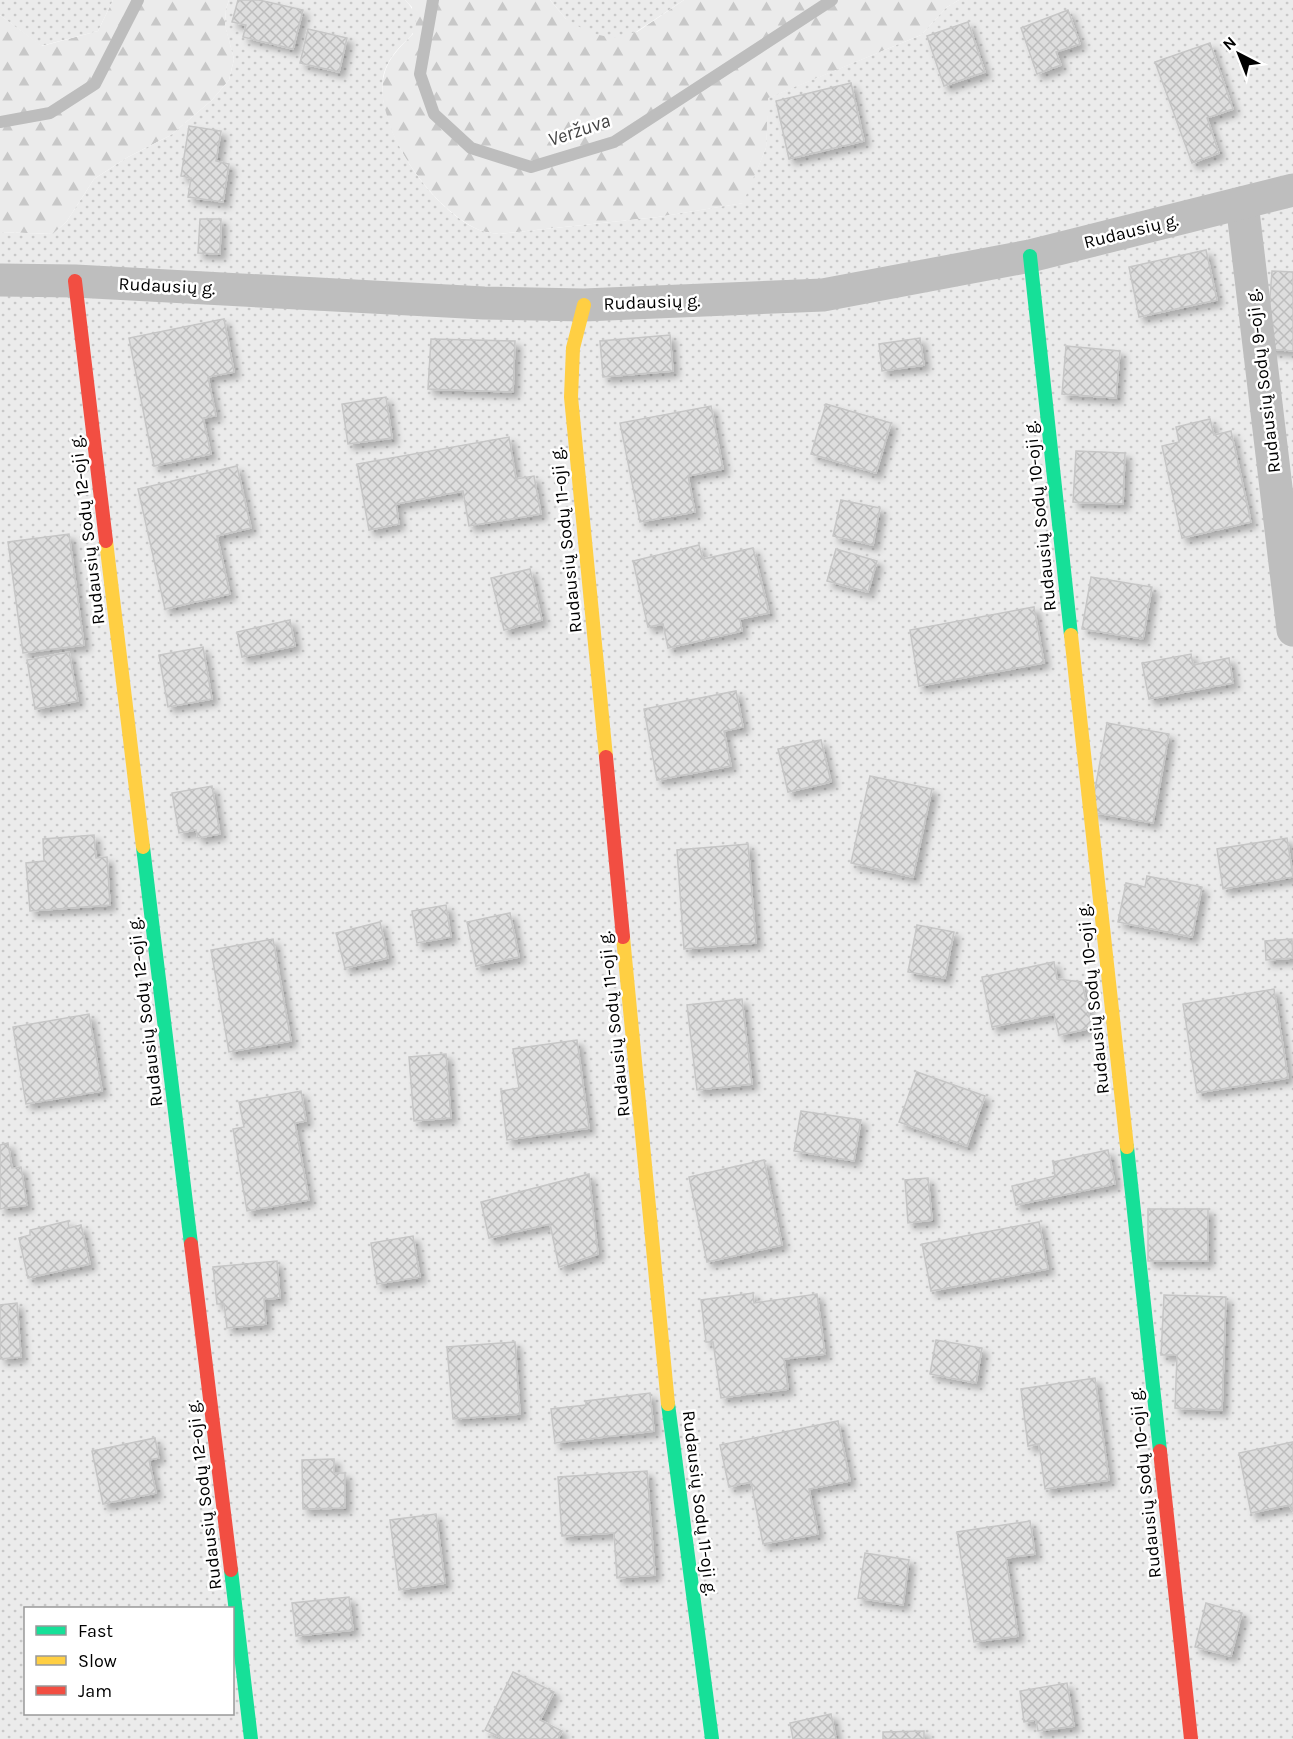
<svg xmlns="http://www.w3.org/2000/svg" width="1293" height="1739" font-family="Karla,sans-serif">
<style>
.forest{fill:url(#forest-firs)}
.garden{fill:url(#garden-dots);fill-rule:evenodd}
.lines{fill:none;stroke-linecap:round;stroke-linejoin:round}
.stream{stroke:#bdbdbd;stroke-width:12}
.building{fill:url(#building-cross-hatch);stroke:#c6c6c6;stroke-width:1.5;filter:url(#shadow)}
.street{stroke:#bebebe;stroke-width:33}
.fast{stroke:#16e098;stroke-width:14}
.slow{stroke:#ffcf43;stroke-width:14}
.jam{stroke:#f24e42;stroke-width:14}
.labels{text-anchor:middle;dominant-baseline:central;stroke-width:5;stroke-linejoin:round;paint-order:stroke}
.street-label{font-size:18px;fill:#000;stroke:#fff}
.water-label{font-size:20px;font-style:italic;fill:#424242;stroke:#fff}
</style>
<defs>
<pattern id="forest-firs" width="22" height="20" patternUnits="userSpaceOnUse" patternTransform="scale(1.5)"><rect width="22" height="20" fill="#ebebeb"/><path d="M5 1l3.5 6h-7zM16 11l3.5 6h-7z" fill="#c8c8c8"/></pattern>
<pattern id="garden-dots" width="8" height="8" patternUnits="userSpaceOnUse" patternTransform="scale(1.5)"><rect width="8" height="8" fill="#ebebeb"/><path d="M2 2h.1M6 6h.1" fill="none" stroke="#c8c8c8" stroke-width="1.8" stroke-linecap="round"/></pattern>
<pattern id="building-cross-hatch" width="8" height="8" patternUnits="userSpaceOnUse" patternTransform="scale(1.5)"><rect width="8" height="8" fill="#dedede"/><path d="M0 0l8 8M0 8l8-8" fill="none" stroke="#bdbdbd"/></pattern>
<filter id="shadow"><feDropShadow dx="5.5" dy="5.5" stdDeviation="3" flood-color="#0004"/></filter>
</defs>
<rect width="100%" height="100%" fill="#fff"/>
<g class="forest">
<path d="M113 0H229L226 9 225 25 234 59 229 80 212 100 171 135 128 157 94 179 67 221 53 234 0 232V15L42 46 98 31Z"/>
<path d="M405 0H550L566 19 637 32 684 0H959L947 7 921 35 769 98 766 148 744 203 658 217 499 234C492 233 483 232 477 229 432 208 372 127 384 75 388 58 401 46 413 34L412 7Z"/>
</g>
<g class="garden">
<path d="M0 0H113L98 31 41 46 0 15Z"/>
<path d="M229 0H405C411 6 417 15 416 24 414 37 405 40 398 49 391 57 385 67 383 77 376 130 431 208 477 229 483 232 492 233 499 234L658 217 743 203 766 148 768 98 921 35 947 7 959 0H1293V1739H0V232L53 234 67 221 94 179 128 157 171 135 212 100 229 80 234 59 225 26 226 9ZM26 1608H232V1714H26Z"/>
<path d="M550 0H684L636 32 613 38 590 33 566 19Z"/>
</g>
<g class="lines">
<g class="stream">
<path d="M433 0 420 74 434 114 471 148 531 167 614 142 832 0"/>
<path d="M0 122 50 113 95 84 138 0"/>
</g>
</g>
<g class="building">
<path d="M238 0H259L303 10 293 49 243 37 246 25 232 22Z"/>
<path d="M1068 10 1080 44 1056 52 1061 65 1037 74 1021 28Z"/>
<path d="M968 22 985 72 944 86 927 36Z"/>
<path d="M308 29 347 38 339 72 300 63Z"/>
<path d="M1210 43 1233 109 1207 118 1219 153 1192 163 1155 62Z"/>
<path d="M851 83 864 141 789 159 776 101Z"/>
<path d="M189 126 221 131 216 161 229 164 223 202 188 197 191 178 181 176Z"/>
<path d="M200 219H221L220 254 198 253Z"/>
<path d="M1206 250 1217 300 1139 317 1129 267Z"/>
<path d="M1272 271 1293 272V351L1266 349Z"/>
<path d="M224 319 234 372 208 377 216 416 203 418 211 454 154 466 129 338Z"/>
<path d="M670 335 673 371 603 377 600 341Z"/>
<path d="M920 338 924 365 882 371 879 344Z"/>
<path d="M431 339 515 341 513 392 428 389Z"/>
<path d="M1066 346 1120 351 1116 398 1062 394Z"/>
<path d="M386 397 392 438 348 444 342 404Z"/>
<path d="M826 404 891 423 876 473 811 454Z"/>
<path d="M711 406 723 469 688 476 695 512 640 522 620 423Z"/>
<path d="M1210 419 1214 435 1231 431 1251 522 1182 538 1162 446 1179 442 1176 427Z"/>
<path d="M509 437 516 479 534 476 541 514 469 526 463 491 396 504 399 524 369 530 357 464Z"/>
<path d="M1076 451 1125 453 1123 504 1073 502Z"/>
<path d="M237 466 251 528 217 536 230 594 165 609 138 489Z"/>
<path d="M841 500 880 508 873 545 833 536Z"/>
<path d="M69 534 84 645 23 653 8 542Z"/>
<path d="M699 545 703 559 753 548 769 613 740 619 742 631 668 648 663 624 648 627 633 561Z"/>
<path d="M836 549 877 561 868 592 827 581Z"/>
<path d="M530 569 542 620 504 630 491 578Z"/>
<path d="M1091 577 1152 587 1143 639 1082 629Z"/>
<path d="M1034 607 1044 663 919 686 910 630Z"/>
<path d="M290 620 295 646 242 657 237 632Z"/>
<path d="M203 647 212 699 168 707 159 655Z"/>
<path d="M69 652 78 701 35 709 27 660Z"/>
<path d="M1191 654 1193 665 1229 658 1233 683 1149 699 1142 663Z"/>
<path d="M736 691 743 727 724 731 731 766 657 780 644 709Z"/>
<path d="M1107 723 1169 734 1153 823 1091 812Z"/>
<path d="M821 740 831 782 788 792 778 749Z"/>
<path d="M870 776 932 789 913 877 851 863Z"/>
<path d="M212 786 220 834 198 838 196 830 179 833 172 793Z"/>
<path d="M94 835 96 858 107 857 110 905 30 911 26 863 44 861 43 839Z"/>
<path d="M1287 838 1293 877 1223 889 1217 849Z"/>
<path d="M748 844 756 943 684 949 677 850Z"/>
<path d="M1147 876 1202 887 1192 937 1118 922 1126 883 1145 887Z"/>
<path d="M446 905 451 937 417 943 412 911Z"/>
<path d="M510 913 519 957 476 966 467 922Z"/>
<path d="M380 922 388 958 345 968 336 933Z"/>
<path d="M917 925 954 932 945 978 908 972Z"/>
<path d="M273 939 291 1041 229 1052 211 950Z"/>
<path d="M1292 939 1293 958 1266 960 1265 941Z"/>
<path d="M1054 962 1057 979 1082 982 1092 1028 1059 1035 1054 1014 992 1027 982 977Z"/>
<path d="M1274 989 1288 1078 1197 1093 1183 1004Z"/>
<path d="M742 999 752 1084 697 1090 687 1005Z"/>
<path d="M89 1014 102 1091 26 1104 13 1027Z"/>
<path d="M577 1040 589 1128 507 1140 501 1091 519 1088 513 1049Z"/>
<path d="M446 1054 451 1118 414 1121 409 1057Z"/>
<path d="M917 1072 985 1096 967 1146 899 1122Z"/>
<path d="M301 1091 306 1121 295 1123 309 1200 247 1211 233 1129 244 1127 239 1102Z"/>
<path d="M801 1111 861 1120 854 1161 794 1151Z"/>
<path d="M8 1143 12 1168 21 1167 27 1205 0 1209V1145Z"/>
<path d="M1108 1150 1115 1184 1016 1205 1012 1186 1055 1176 1053 1162Z"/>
<path d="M764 1160 782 1245 707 1262 689 1177Z"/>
<path d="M589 1174 598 1254 559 1267 550 1224 489 1238 481 1202Z"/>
<path d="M928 1178 932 1220 908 1223 905 1180Z"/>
<rect x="1148" y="1209" width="60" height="52"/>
<path d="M68 1221 69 1228 81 1225 90 1264 28 1278 19 1238 30 1235V1230Z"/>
<path d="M1039 1222 1048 1269 931 1291 922 1244Z"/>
<path d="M413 1236 420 1277 377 1284 371 1243Z"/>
<path d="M277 1261 280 1298 264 1299 266 1324 227 1328 224 1304H217L213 1267Z"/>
<path d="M753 1293 754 1303 817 1294 825 1354 784 1359 788 1389 721 1398 713 1342H706L701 1300Z"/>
<path d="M1164 1295 1226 1297 1222 1410 1175 1408 1177 1355H1161Z"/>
<path d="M17 1303 21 1357 0 1359V1305Z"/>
<path d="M936 1340 982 1348 976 1383 930 1374Z"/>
<path d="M515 1342 520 1414 453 1419 447 1347Z"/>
<path d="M1095 1378 1109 1480 1045 1489 1039 1444 1028 1446 1021 1389Z"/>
<path d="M650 1393 654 1431 555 1443 551 1409 586 1405V1401Z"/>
<path d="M838 1421 850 1481 809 1489 818 1534 763 1544 751 1482 729 1487 720 1445Z"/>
<path d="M155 1438 159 1458 149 1460 156 1493 103 1504 92 1451Z"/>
<path d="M1293 1442V1511L1289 1505 1251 1513 1239 1453Z"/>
<path d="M334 1459V1473H345V1508L303 1509 302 1460Z"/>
<path d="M647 1471 655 1575 617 1578 614 1533 562 1536 558 1477Z"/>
<path d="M436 1514 445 1583 399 1590 390 1520Z"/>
<path d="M1030 1521 1035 1554 1006 1558 1018 1636 974 1642 957 1532Z"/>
<path d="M865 1553 909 1560 903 1605 858 1598Z"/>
<path d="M349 1597 353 1630 296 1636 292 1603Z"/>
<path d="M1206 1603 1242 1613 1231 1656 1195 1647Z"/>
<path d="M513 1672 554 1692 540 1720 562 1731 558 1739H504L485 1730Z"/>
<path d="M1067 1683 1074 1726 1038 1731 1036 1720 1024 1722 1020 1691Z"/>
<path d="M831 1714 836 1739H793L790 1723Z"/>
<path d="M924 1731V1739H883V1732Z"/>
</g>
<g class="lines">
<g class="street">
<path d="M1242 203 1293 630"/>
<path d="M0 280 75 281 484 303 584 305 823 295 1030 256 1293 190"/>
</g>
<g class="fast">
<path d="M1030 256 1071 635"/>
<path d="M143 847 191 1244"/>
<path d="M1127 1147 1160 1451"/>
<path d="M668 1404 712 1739"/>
<path d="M231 1570 251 1739"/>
</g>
<g class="slow">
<path d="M584 305 573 348 571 397 606 757"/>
<path d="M106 541 143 847"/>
<path d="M1071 635 1127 1147"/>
<path d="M623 937 668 1404"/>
</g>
<g class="jam">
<path d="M75 281 106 541"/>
<path d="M606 757 623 937"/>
<path d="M191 1244 231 1570"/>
<path d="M1160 1451 1191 1739"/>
</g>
</g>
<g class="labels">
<g class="street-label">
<text transform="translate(1131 231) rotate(-14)">Rudausių g.</text>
<text transform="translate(167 286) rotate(3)">Rudausių g.</text>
<text transform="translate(652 302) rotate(-2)">Rudausių g.</text>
<text transform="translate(1263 381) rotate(-97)">Rudausių Sodų 9-oji g.</text>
<text transform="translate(1040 516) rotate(-96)">Rudausių Sodų 10-oji g.</text>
<text transform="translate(87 530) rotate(-97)">Rudausių Sodų 12-oji g.</text>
<text transform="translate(566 540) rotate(-96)">Rudausių Sodų 11-oji g.</text>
<text transform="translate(1093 999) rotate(-96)">Rudausių Sodų 10-oji g.</text>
<text transform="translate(145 1012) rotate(-97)">Rudausių Sodų 12-oji g.</text>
<text transform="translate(614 1024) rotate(-96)">Rudausių Sodų 11-oji g.</text>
<text transform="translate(1145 1483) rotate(-96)">Rudausių Sodų 10-oji g.</text>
<text transform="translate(204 1495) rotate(-97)">Rudausių Sodų 12-oji g.</text>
<text transform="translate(700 1503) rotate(83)">Rudausių Sodų 11-oji g.</text>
</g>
<g class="water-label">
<text transform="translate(579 130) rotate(-19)">Veržuva</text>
</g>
</g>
<rect x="24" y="1607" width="210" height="108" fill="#ffffff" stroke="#999999" stroke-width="1.5"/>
<rect x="36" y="1626" width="30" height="9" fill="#16e098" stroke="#999999" stroke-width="1.5"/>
<text x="78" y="1637" font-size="18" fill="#000000">Fast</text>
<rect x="36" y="1656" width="30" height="9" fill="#ffcf43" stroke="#999999" stroke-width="1.5"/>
<text x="78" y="1667" font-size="18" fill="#000000">Slow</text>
<rect x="36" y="1686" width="30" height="9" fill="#f24e42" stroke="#999999" stroke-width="1.5"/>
<text x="78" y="1697" font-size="18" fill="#000000">Jam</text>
<g transform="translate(1239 54) rotate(318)" stroke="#ffffff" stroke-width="4.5" paint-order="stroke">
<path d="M0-4.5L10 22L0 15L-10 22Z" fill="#000000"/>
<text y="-9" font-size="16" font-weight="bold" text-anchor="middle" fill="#000000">N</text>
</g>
</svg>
